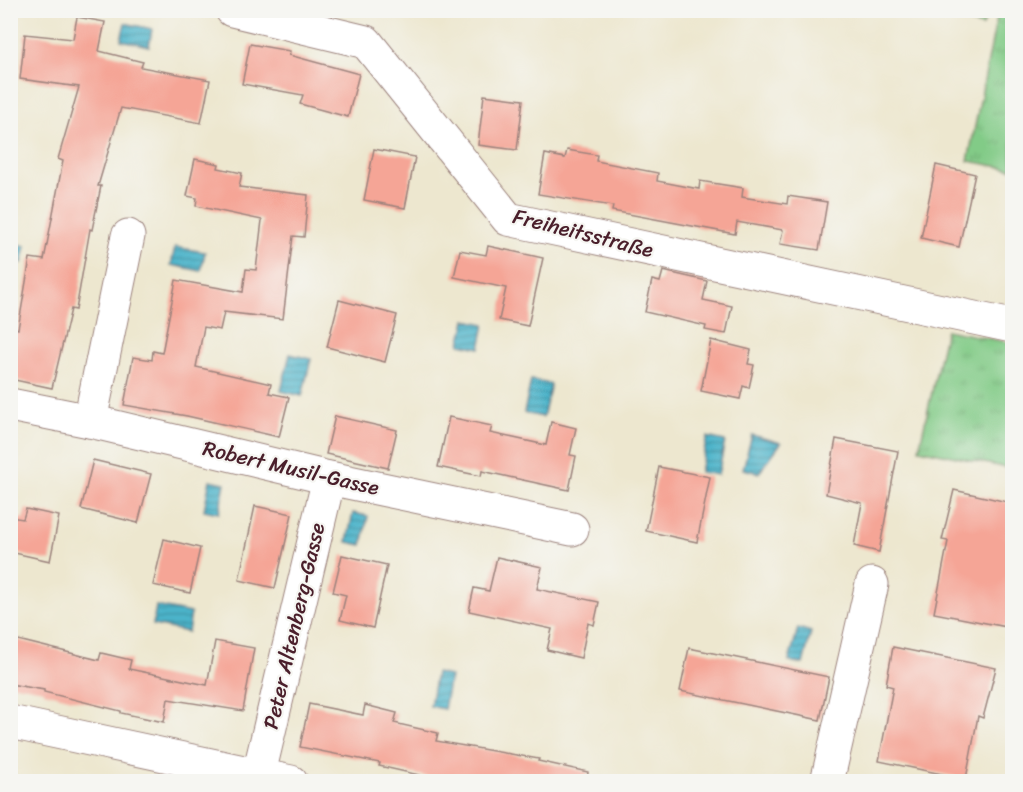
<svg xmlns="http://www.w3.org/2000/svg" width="1023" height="792" font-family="Sriracha,sans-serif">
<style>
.grass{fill:url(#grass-tufts);stroke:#667559;stroke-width:1.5}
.pitch{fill:#82cb87;stroke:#667559;stroke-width:1.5}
.water{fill:url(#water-rules);stroke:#4a6a7a;stroke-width:1.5}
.building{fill:#f5a596}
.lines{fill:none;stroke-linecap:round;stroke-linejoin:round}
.minor-casing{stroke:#9c837d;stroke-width:35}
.minor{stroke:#fff;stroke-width:33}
.labels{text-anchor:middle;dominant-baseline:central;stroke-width:4.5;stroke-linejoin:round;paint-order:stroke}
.street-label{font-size:21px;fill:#4a1f2b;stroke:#f6f6f2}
</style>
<defs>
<pattern id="grass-tufts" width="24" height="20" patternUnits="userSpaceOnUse" patternTransform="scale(1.5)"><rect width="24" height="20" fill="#82cb87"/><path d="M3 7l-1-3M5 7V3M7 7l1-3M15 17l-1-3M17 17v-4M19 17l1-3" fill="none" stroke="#72ae75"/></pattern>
<pattern id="water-rules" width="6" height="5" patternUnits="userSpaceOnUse" patternTransform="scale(1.5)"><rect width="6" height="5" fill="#4bb4ca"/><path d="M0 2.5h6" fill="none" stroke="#4092a4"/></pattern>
</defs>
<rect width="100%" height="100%" fill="#f6f6f2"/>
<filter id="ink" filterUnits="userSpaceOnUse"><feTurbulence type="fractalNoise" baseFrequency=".0167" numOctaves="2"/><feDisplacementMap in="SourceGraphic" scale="12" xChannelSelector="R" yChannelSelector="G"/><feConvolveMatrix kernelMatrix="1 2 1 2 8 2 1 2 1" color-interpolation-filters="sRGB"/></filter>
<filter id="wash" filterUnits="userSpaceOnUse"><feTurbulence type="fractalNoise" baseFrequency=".008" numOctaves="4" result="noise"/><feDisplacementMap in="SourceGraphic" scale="24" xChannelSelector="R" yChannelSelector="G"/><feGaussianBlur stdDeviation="1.35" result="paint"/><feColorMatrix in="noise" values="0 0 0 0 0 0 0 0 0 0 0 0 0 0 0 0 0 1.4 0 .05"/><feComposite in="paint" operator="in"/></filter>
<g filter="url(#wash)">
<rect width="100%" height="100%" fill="#ede7cf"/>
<g class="grass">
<path d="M998 11 1012 13V169L968 161Z"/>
<path d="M946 330 1012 343V469L919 449Z"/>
</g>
<path class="pitch" d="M933 11H987L983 26 946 18 947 14Z"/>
<g class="water">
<path d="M125 23 152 29 149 46 121 40Z"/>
<path d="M11 243 26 246 22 263 11 261Z"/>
<path d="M175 247 205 252 201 271 171 265Z"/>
<path d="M466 320 485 324 480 348 460 344Z"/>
<path d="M290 354 311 359 302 396 281 391Z"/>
<path d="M531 380 551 384 543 417 524 413Z"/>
<path d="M752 435 781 443 759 473 743 469Z"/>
<path d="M707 437 725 441 718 475 700 472Z"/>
<path d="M210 480 225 483 219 513 204 510Z"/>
<path d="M353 513 368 516 362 545 347 542Z"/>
<path d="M156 606 191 613 188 632 153 625Z"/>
<path d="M798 628 811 632 803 664 789 661Z"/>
<path d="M436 673 450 676 444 709 430 706Z"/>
</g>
<g id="blocks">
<g class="building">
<path d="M77 17 105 22 99 51 143 62 141 67 210 80 201 123 121 108 98 186H101L92 230 90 229 76 310 71 309 52 388 10 379V346L15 328 18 329 30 258 44 260 63 161 58 159 79 87 20 79 25 34 73 39Z"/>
<path d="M250 44 290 51 289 55 359 74 348 117 300 104 303 95 242 84Z"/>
<path d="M484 95 523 100 517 150 478 145Z"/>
<path d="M374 149 415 157 405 208 364 200Z"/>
<path d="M567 150 597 155 596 161 658 173 657 181 699 189 700 181 743 188 742 197 787 204 788 196 827 202 819 250 780 244 783 230 737 222 735 234 612 211 613 206 538 194 545 154 565 158Z"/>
<path d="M195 159 219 164 218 168 242 173 239 187 308 195 304 237 293 236 283 319 224 312 220 330 204 327 196 367 271 384 269 393 289 397 279 437 187 416 124 405 133 357 152 360 153 351 162 353 176 280 243 292 246 269 256 270 262 220 196 206 197 198 187 196Z"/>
<path d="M936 165 975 174 959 247 921 238Z"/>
<path d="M488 246 543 258 528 326 499 320 506 288 454 277 460 250 486 255Z"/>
<path d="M663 271 707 281 703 300 732 306 726 334 705 330 706 326 645 312 652 280 660 282Z"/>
<path d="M339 300 397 315 385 362 327 347Z"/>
<path d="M711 340 751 350 748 364 754 365 749 388 743 386 740 399 701 391Z"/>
<path d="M335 416 397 430 388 468 326 454Z"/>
<path d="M449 417 492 426 490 433 546 445 551 422 576 428 570 455 576 456 569 490 482 471 481 476 438 467Z"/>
<path d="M836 439 898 451 879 552 854 546 862 503 826 494Z"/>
<path d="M93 460 151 474 138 523 81 509Z"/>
<path d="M659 467 710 477 697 542 646 531Z"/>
<path d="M954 490 1012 503V603L1007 627 934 613 948 541 942 540Z"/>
<path d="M255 506 292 514 275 588 239 580Z"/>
<path d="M26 509 59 516 50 561 10 552V517L23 519Z"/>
<path d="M164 539 200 548 190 593 153 585Z"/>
<path d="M342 555 387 565 373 628 340 620 346 595 333 592Z"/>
<path d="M497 557 542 567 537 589 599 602 594 625 588 623 581 658 547 650 552 629 469 611 474 588 489 591Z"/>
<path d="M10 638 99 660 101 653 131 660 129 669 207 685 215 641 254 648 243 711 168 699 164 722 121 713V711L44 692V690L10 684Z"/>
<path d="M893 647 996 668 983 718 978 716 966 779 879 761 893 687 886 685Z"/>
<path d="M689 648 829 677 820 720 680 691Z"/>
<path d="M309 704 363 715 365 705 397 713 394 723 438 733 436 741 539 759 538 761 588 772 587 782H450L379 766 380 763 300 747Z"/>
</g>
</g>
</g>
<g filter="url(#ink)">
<use href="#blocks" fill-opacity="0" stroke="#9c837d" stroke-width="1.5"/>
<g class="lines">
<g class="minor-casing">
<g id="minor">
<path d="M232 10 366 42 508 219 1012 326"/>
<path d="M10 405 90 421 329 478 572 529"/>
<path d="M90 421 128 236"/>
<path d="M10 722 291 782"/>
<path d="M257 782 329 478"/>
<path d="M827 782 872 584"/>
</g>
</g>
<use href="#minor" class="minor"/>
</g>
</g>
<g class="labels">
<g class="street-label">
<text transform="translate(583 233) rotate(14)">Freiheitsstraße</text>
<text transform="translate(291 468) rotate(13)">Robert Musil-Gasse</text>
<text transform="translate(294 626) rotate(-77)">Peter Altenberg-Gasse</text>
</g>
</g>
<rect width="1023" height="792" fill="none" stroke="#f6f6f2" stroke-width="36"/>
</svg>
